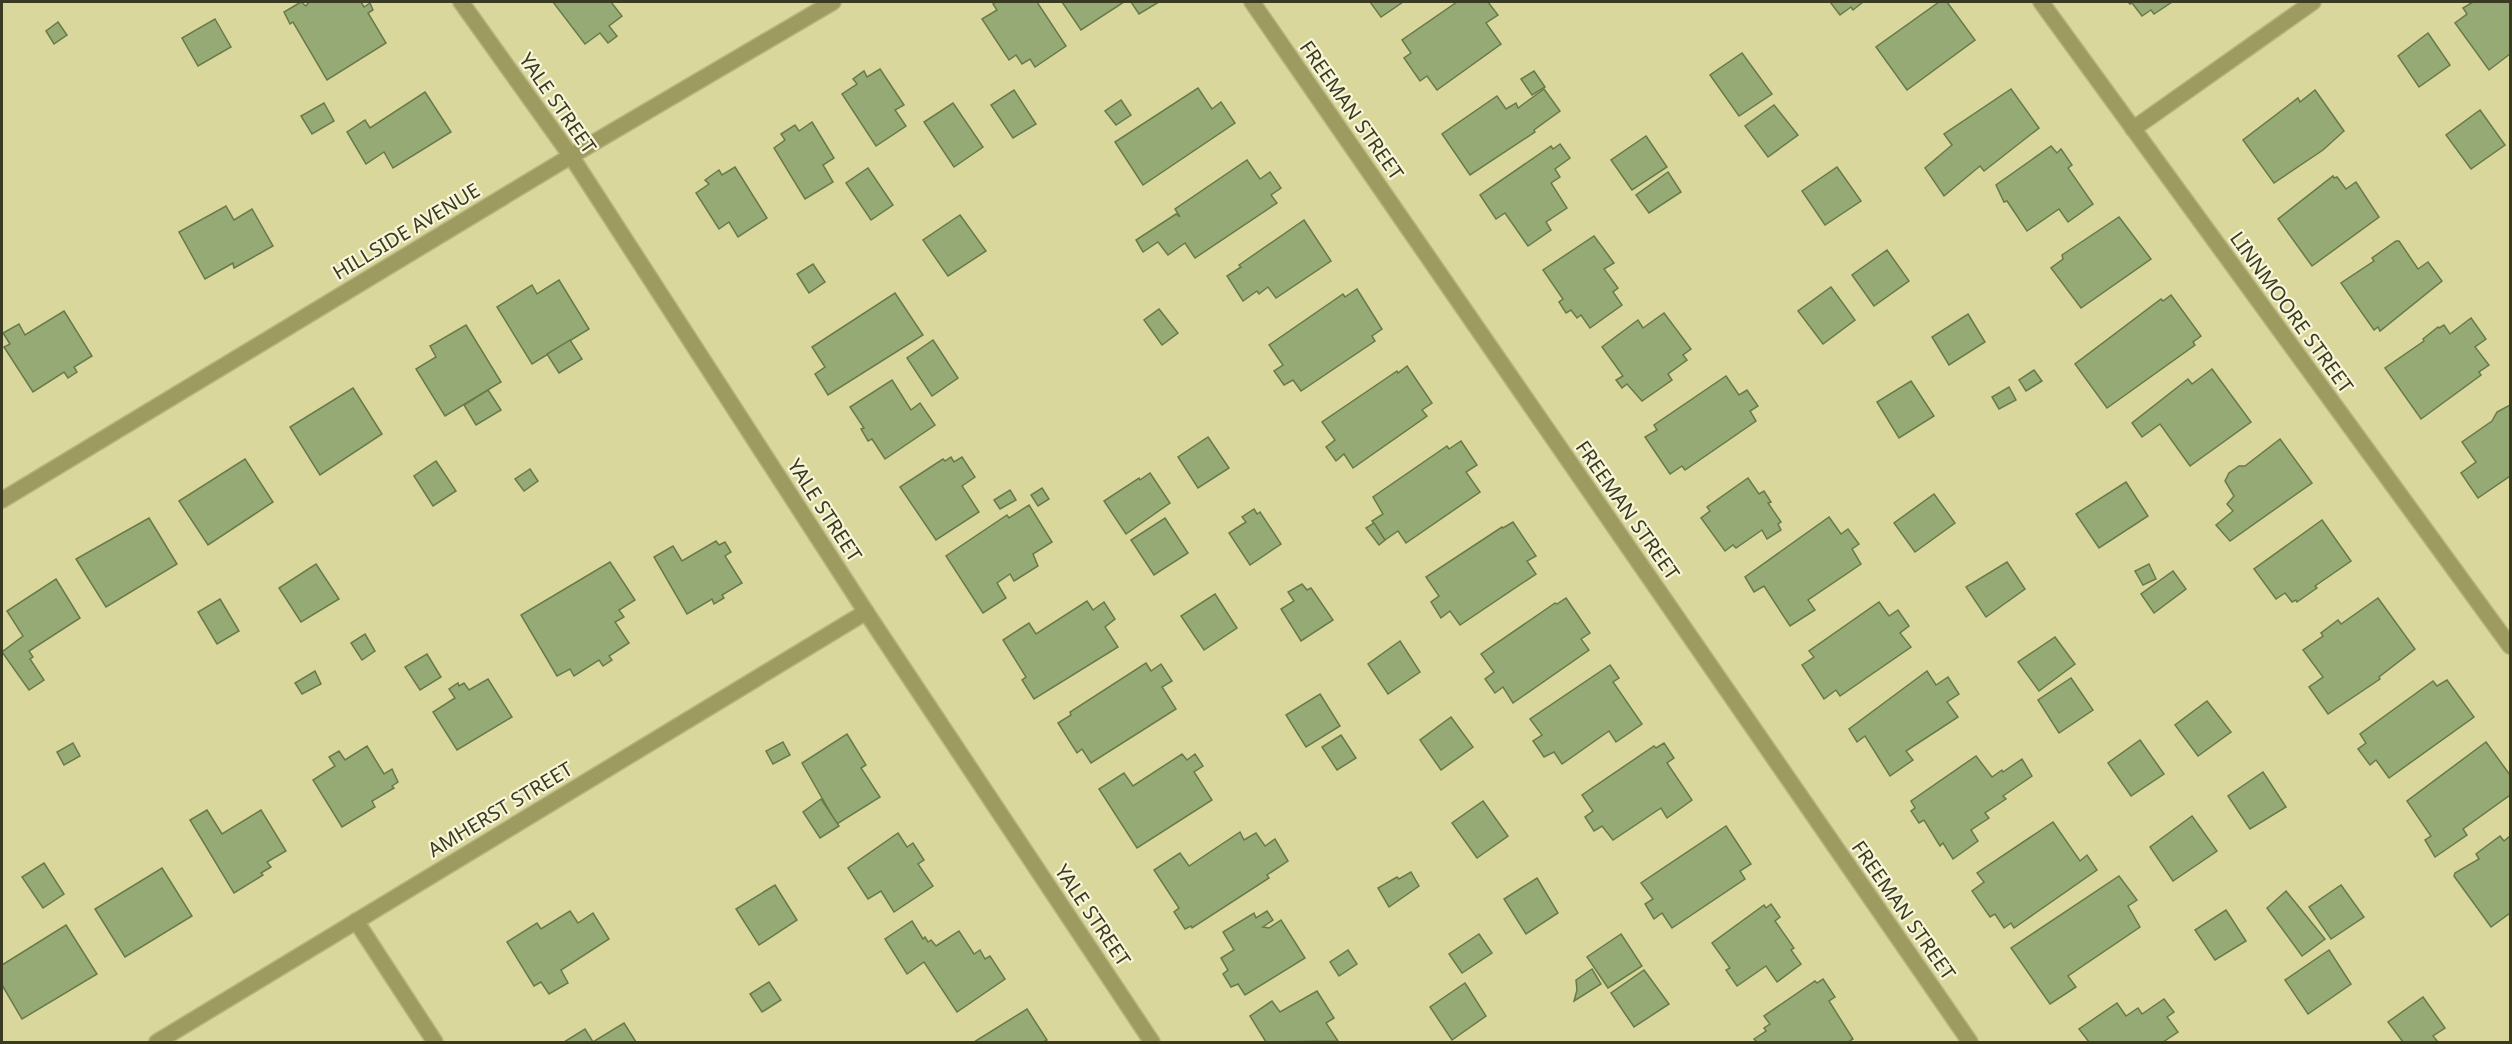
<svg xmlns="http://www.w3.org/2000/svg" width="2512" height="1044" font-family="'Noto Sans',sans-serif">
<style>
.building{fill:#96aa75;stroke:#687a48;stroke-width:1.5}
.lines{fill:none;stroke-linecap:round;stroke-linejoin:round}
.minor-casing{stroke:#b7b481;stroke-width:18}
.minor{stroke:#9e9b61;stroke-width:15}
.labels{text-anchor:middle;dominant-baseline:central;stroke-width:4.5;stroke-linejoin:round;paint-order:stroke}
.street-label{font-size:20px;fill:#3a3921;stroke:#f8f6d9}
</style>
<rect width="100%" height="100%" fill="#dad79c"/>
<g class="building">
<path d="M301 2 306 6 309 2H361L364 7 370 3 373 10 368 13 386 43 327 80 293 22 290 24 284 12Z"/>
<path d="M553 2H611L622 16 609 26 617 36 608 43 600 33 585 44Z"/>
<path d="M996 2H1037L1066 46 1035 67 1030 59 1022 64 1016 55 1009 60 982 19 997 10 993 4Z"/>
<path d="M1062 2H1124L1081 30Z"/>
<path d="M1131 2H1159L1139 14Z"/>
<path d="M1370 2H1403L1381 17Z"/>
<path d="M1457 2H1488L1498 15 1486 23 1501 44 1437 90 1427 76 1420 81 1404 58 1411 53 1402 40Z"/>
<path d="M1830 2H1863L1853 10 1851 7 1840 15Z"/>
<path d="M1939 2H1947L1975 40 1907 90 1876 47Z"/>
<path d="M2128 2H2172L2154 14 2151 10 2142 16 2132 3 2130 4Z"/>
<path d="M2473 2H2510V54L2489 70 2455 23 2467 14 2463 8Z"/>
<path d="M215 19 231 47 198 66 182 38Z"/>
<path d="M58 22 67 35 54 44 46 31Z"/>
<path d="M2428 33 2450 65 2419 87 2398 56Z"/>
<path d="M1742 53 1772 94 1739 116 1710 75Z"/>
<path d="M880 69 904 105 895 110 906 126 876 146 842 94 857 84 853 79 864 71 867 77Z"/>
<path d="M1534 71 1545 87 1532 95 1521 79Z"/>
<path d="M1198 88 1212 109 1221 102 1235 123 1143 185 1115 142Z"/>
<path d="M1544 89 1560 111 1534 130 1535 132 1470 175 1442 134 1497 96 1506 109 1516 103 1518 108Z"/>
<path d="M2011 89 2039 128 1984 171 1980 166 1944 196 1925 168 1952 145 1944 134Z"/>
<path d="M1014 90 1036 124 1013 138 991 105Z"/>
<path d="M2315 90 2344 131 2323 150 2274 183 2243 140 2298 98 2300 102Z"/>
<path d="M425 92 451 132 393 168 384 152 366 164 347 132 365 120 370 128Z"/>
<path d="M1121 100 1131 115 1116 125 1105 111Z"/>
<path d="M324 103 334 121 312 134 301 116Z"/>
<path d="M953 103 983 147 954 167 924 122Z"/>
<path d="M1774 105 1798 135 1768 157 1745 126Z"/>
<path d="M2480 110 2505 145 2471 169 2446 135Z"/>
<path d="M812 122 834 158 823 165 833 182 805 199 774 148 785 140 781 134 795 125 799 131Z"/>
<path d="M1646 136 1667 167 1632 190 1611 160Z"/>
<path d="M1560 144 1570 158 1555 169 1560 177 1551 183 1567 208 1546 222 1551 230 1528 246 1505 213 1496 219 1480 195 1551 146 1553 149Z"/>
<path d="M2051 146 2057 153 2061 149 2072 165 2068 168 2093 204 2068 222 2059 209 2027 231 2007 201 2004 202 1996 185Z"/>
<path d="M1247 160 1260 179 1270 172 1281 188 1271 195 1277 203 1195 258 1185 243 1168 255 1158 242 1143 252 1136 240 1176 214 1180 217 1175 209Z"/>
<path d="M735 167 767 218 738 237 729 222 719 229 696 193 709 184 705 180 719 170 722 175Z"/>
<path d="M1837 167 1861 201 1825 225 1802 191Z"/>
<path d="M868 168 893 205 871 220 846 183Z"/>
<path d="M1668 172 1681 192 1649 213 1636 195Z"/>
<path d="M2333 176 2334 178 2337 177 2346 189 2356 182 2379 217 2312 266 2278 219Z"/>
<path d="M226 206 234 220 252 209 273 246 234 268 233 263 205 279 179 232Z"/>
<path d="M960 215 986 251 948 276 923 240Z"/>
<path d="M2119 217 2151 259 2081 308 2051 268 2063 259 2062 255Z"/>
<path d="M1304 220 1331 261 1276 298 1268 287 1259 294 1257 291 1243 301 1227 276 1241 267 1239 265Z"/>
<path d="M1594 236 1614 263 1604 269 1618 288 1613 292 1622 305 1590 328 1581 315 1577 318 1571 310 1566 313 1559 302 1563 299 1543 270Z"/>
<path d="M2396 241H2399L2418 269 2428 262 2442 281 2380 331 2378 327 2374 330 2341 283 2374 261 2372 258Z"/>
<path d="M1887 250 1909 281 1874 306 1852 275Z"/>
<path d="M813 264 825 282 809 293 797 274Z"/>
<path d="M559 280 589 329 532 364 497 307 532 285 537 294Z"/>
<path d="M1831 287 1855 320 1823 344 1798 311Z"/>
<path d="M1357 289 1382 329 1372 336 1375 341 1301 391 1293 380 1284 385 1274 371 1283 365 1269 345 1343 294 1345 297Z"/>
<path d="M895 293 923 335 828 395 815 374 825 367 812 347Z"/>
<path d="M2171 295 2201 336 2193 342 2195 345 2107 408 2075 364 2161 299 2163 301Z"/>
<path d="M1159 309 1178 333 1162 345 1144 320Z"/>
<path d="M64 311 92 356 74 367 77 372 68 378 64 372 33 392 4 347 10 344 3 333 19 324 25 335Z"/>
<path d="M1664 313 1691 349 1683 355 1687 360 1668 374 1672 380 1642 401 1627 384 1622 388 1616 380 1623 376 1602 347 1638 320 1643 328Z"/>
<path d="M1968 314 1985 342 1949 365 1932 337Z"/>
<path d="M2471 318 2486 339 2475 347 2489 365 2479 372 2481 375 2421 419 2385 368 2424 341 2423 339 2438 327 2439 328 2444 325 2450 334Z"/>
<path d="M466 325 501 382 445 416 416 369 436 357 430 346Z"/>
<path d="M570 340 582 359 559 373 547 354Z"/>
<path d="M933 340 958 378 932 396 907 358Z"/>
<path d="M1407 366 1432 403 1422 410 1427 416 1353 468 1344 454 1336 461 1326 447 1335 440 1322 422 1397 371 1398 373Z"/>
<path d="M2212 369 2251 422 2190 466 2160 424 2142 437 2132 423 2188 379 2192 384Z"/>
<path d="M2034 370 2042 381 2026 391 2019 380Z"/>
<path d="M1726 376 1739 395 1747 390 1758 406 1750 411 1756 421 1685 470 1682 466 1670 474 1645 437 1657 430 1654 425Z"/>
<path d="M892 380 911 410 920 403 935 425 885 459 872 439 868 441 861 429 864 428 850 407Z"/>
<path d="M1911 381 1934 416 1899 438 1877 402Z"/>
<path d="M2009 387 2016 400 1999 409 1992 397Z"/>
<path d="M353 388 382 434 320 475 290 427Z"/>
<path d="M488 390 501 410 476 425 464 405Z"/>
<path d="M2510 405V476L2478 498 2461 473 2476 462 2462 442 2492 421 2497 412Z"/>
<path d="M1208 437 1229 468 1198 488 1178 457Z"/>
<path d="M2280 439 2312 483 2230 541 2216 525 2233 511 2227 504 2234 496 2225 481 2229 473 2239 466H2245Z"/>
<path d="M1461 441 1477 465 1466 472 1480 492 1406 543 1398 531 1385 540 1372 521 1383 514 1373 497 1447 446 1449 449Z"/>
<path d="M951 457 954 462 962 457 975 477 962 486 979 512 936 540 900 487 943 459 945 461Z"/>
<path d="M245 459 273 502 208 545 179 501Z"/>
<path d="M436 461 456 491 433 506 414 476Z"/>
<path d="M530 469 538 481 524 491 515 479Z"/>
<path d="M1150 473 1170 503 1126 534 1104 501 1139 478 1140 480Z"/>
<path d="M1748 478 1759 494 1764 491 1771 502 1768 503 1781 522 1778 524 1781 530 1767 539 1762 530 1736 548 1733 545 1725 551 1701 518 1710 511 1707 507Z"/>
<path d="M2126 482 2148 516 2099 548 2076 514Z"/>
<path d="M1042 488 1049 499 1038 506 1031 495Z"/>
<path d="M1010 490 1016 500 1000 509 994 500Z"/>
<path d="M1934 494 1955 523 1915 552 1894 523Z"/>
<path d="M1029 505 1052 542 1033 554 1038 566 1014 581 1010 574 997 583 1006 598 983 613 946 556 1007 515 1009 518Z"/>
<path d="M1254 509 1257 514 1260 512 1281 544 1250 565 1229 533 1246 522 1242 517Z"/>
<path d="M1829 517 1841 534 1848 529 1859 544 1852 549 1861 564 1808 600 1815 610 1790 626 1764 586 1754 592 1745 577Z"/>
<path d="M149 518 177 564 106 607 76 559Z"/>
<path d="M1165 518 1188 553 1154 575 1131 540Z"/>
<path d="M2322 520 2351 561 2315 586 2317 588 2297 602 2296 600 2292 602 2285 593 2276 599 2254 569Z"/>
<path d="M1513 522 1536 556 1527 561 1536 574 1460 625 1450 611 1441 618 1431 602 1439 596 1426 577 1502 527 1503 528Z"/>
<path d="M1374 523 1385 540 1379 545 1366 528Z"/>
<path d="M716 541 719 545 725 542 731 552 725 556 742 583 722 595 724 598 714 604 712 599 687 614 654 557 673 546 682 561Z"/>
<path d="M610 562 635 600 619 610 624 617 615 622 629 643 609 656 612 660 603 666 599 660 574 676 570 669 557 676 521 615Z"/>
<path d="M2007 562 2025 589 1986 617 1966 587Z"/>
<path d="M316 564 339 599 301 622 279 588Z"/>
<path d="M2149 564 2156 579 2143 585 2135 571Z"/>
<path d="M2173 571 2186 589 2154 613 2141 594Z"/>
<path d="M56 579 80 618 29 651 33 657 30 659 44 680 29 690 2 652 23 636 7 611Z"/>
<path d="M1302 584 1307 590 1311 588 1333 620 1301 641 1281 609 1294 601 1288 592Z"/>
<path d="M1215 594 1237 628 1204 650 1181 616Z"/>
<path d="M1566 598 1590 633 1581 639 1589 650 1513 703 1503 687 1495 693 1485 679 1494 672 1481 654 1555 603 1557 604Z"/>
<path d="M2378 598 2415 649 2379 677 2380 679 2328 714 2309 687 2323 677 2303 650 2323 636 2321 633 2338 620 2341 624Z"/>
<path d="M220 599 239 631 217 644 198 612Z"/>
<path d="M1087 601 1093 610 1104 602 1115 619 1105 627 1118 647 1034 699 1022 680 1026 677 1003 640 1029 623 1036 634Z"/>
<path d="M1879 602 1889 616 1898 610 1909 626 1900 633 1911 647 1840 696 1836 690 1824 699 1802 665 1814 657 1809 651Z"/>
<path d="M365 634 375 651 362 660 351 643Z"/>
<path d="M2055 637 2075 664 2039 691 2018 662Z"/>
<path d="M1400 641 1420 672 1388 694 1368 664Z"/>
<path d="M427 654 441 677 420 690 405 667Z"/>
<path d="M1146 663 1151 671 1161 664 1172 681 1162 687 1176 709 1091 763 1082 749 1077 753 1058 723 1071 715 1070 712Z"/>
<path d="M1610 665 1619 678 1613 682 1642 724 1616 742 1609 731 1562 764 1554 752 1544 757 1533 741 1542 735 1530 719Z"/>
<path d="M315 671 321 684 302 694 295 683Z"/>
<path d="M1927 671 1936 685 1948 677 1959 694 1947 702 1958 717 1906 751 1913 760 1890 776 1865 736 1857 742 1849 729Z"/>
<path d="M2071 678 2093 710 2059 733 2038 700Z"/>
<path d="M488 679 512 717 457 750 433 712 455 698 449 689 458 683 459 686 464 683 469 690Z"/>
<path d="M2447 680 2474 717 2389 778 2376 760 2370 765 2358 749 2366 743 2360 734 2433 681 2437 686Z"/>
<path d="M1320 694 1340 726 1306 747 1286 715Z"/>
<path d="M2207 701 2231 732 2198 756 2175 725Z"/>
<path d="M1451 717 1473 747 1441 770 1420 740Z"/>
<path d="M847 734 866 765 861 768 880 797 837 824 802 763Z"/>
<path d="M1341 735 1356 758 1337 770 1322 747Z"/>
<path d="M2140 740 2164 774 2131 796 2108 763Z"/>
<path d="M783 742 790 755 773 764 766 751Z"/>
<path d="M2486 742 2510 775V795L2463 829 2467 835 2435 857 2425 840 2431 836 2407 801Z"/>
<path d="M73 743 80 756 64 765 57 752Z"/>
<path d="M1664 743 1674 758 1667 763 1692 800 1667 818 1661 808 1613 840 1602 826 1594 831 1585 817 1593 811 1582 795 1654 746 1656 748Z"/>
<path d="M367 746 384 774 392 769 398 782 392 786 394 788 372 801 375 807 342 827 313 780 335 766 329 757 339 751 345 760Z"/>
<path d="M1182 754 1187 760 1195 754 1203 766 1194 772 1212 800 1137 848 1099 789 1124 773 1133 786Z"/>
<path d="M1976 756 1992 777 2002 770 2003 772 2022 759 2032 776 2003 796 2006 799 1985 813 1989 818 1971 830 1978 841 1953 859 1943 843 1940 846 1924 820 1919 823 1911 811 1915 808 1911 801Z"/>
<path d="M2263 772 2286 807 2250 829 2228 796Z"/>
<path d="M821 799 839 826 820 838 803 812Z"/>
<path d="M1483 801 1508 836 1477 858 1452 823Z"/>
<path d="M207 810 222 834 261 810 286 851 267 862 271 867 261 873 263 875 234 893 190 820Z"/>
<path d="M2192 816 2217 851 2173 881 2150 847Z"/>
<path d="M2053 822 2080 861 2087 855 2097 870 2014 928 2011 923 2004 928 1995 914 1990 917 1972 891 1984 882 1977 873Z"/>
<path d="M1726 826 1751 864 1740 871 1745 879 1672 928 1662 913 1654 919 1645 904 1653 899 1641 883Z"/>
<path d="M1240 832 1244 840 1256 833 1265 846 1275 839 1288 861 1267 875 1269 878 1192 928 1191 926 1185 929 1174 912 1179 908 1154 870 1180 853 1189 866Z"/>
<path d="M898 833 907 847 913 843 924 860 918 864 933 886 894 912 881 891 868 899 848 868Z"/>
<path d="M2500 836 2504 841 2510 836V913L2491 927 2454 876 2455 873 2479 859 2476 854Z"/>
<path d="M44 863 64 894 43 908 22 877Z"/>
<path d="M162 868 192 916 125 957 95 909Z"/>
<path d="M1411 872 1419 886 1389 907 1378 888 1397 877 1399 879Z"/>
<path d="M2119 876 2137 900 2128 906 2140 927 2068 976 2076 987 2050 1004 2011 948Z"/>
<path d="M1537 878 1558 913 1526 934 1504 899Z"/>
<path d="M775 885 797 920 759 945 736 909Z"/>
<path d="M2341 885 2364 917 2331 939 2309 907Z"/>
<path d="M2286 891 2325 939 2302 956 2267 908Z"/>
<path d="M1771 904 1780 917 1775 921 1794 948 1791 950 1801 964 1777 982 1766 966 1737 986 1726 970 1730 968 1712 943 1764 905 1766 908Z"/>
<path d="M2226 910 2246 941 2215 960 2195 930Z"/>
<path d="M570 911 578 923 593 913 609 939 561 970 568 983 549 994 541 982 534 986 507 942 537 923 541 929Z"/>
<path d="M1267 911 1273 920 1263 927 1269 928 1281 920 1305 958 1245 995 1238 984 1231 987 1223 974 1228 970 1221 958 1234 950 1223 932 1254 913 1256 918Z"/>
<path d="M912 921 923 939 925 937 928 942 931 940 936 946 959 931 974 954 980 950 985 959 990 956 1005 979 957 1012 924 962 907 974 885 939Z"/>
<path d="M66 925 97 974 22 1019 2 985V965Z"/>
<path d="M1479 934 1492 953 1462 973 1449 954Z"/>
<path d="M1621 934 1642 966 1608 988 1587 957Z"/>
<path d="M1348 950 1357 964 1339 976 1330 962Z"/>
<path d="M2329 950 2351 984 2308 1014 2285 980Z"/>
<path d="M1592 969 1601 984 1574 1001 1577 990 1576 980Z"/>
<path d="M1644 970 1669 1004 1634 1027 1611 993Z"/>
<path d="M1823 979 1835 997 1829 1001 1853 1039 1848 1042H1757L1754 1039 1766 1031 1764 1028 1770 1024 1764 1016 1815 981 1817 983Z"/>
<path d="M769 982 781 1000 762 1012 750 994Z"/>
<path d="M1465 983 1486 1016 1452 1040 1430 1007Z"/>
<path d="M1317 991 1334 1018 1326 1023 1338 1041 1266 1042 1250 1016 1272 1001 1280 1012Z"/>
<path d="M2423 997 2445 1028 2433 1036 2438 1042H2403L2388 1022Z"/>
<path d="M2164 999 2174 1012 2167 1017 2178 1032 2163 1042H2089L2079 1029 2117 1003 2126 1016 2138 1008 2142 1014Z"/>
<path d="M1027 1009 1047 1040 1043 1042H974Z"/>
<path d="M624 1023 636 1042H564L585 1029 593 1042Z"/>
</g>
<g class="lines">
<g class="minor-casing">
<g id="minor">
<path d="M461 2 571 156 866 612 1152 1042"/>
<path d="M1252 2 1970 1042"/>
<path d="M2041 2 2510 646"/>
<path d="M2133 129 2313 2"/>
<path d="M2 500 571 156 833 2"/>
<path d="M356 921 435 1042"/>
<path d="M157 1042 866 612"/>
</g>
</g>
<use href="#minor" class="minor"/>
</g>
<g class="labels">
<g class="street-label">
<text transform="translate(558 103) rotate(55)">YALE STREET</text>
<text transform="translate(1352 110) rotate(55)">FREEMAN STREET</text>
<text transform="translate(406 231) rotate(-31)">HILLSIDE AVENUE</text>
<text transform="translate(2292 312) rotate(54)">LINNMOORE STREET</text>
<text transform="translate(825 510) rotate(57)">YALE STREET</text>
<text transform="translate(1628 510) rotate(55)">FREEMAN STREET</text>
<text transform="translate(500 809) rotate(-31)">AMHERST STREET</text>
<text transform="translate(1904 910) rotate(55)">FREEMAN STREET</text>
<text transform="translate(1093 915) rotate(56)">YALE STREET</text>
</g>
</g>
<rect width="2512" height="1044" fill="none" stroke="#3a3921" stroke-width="6"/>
</svg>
